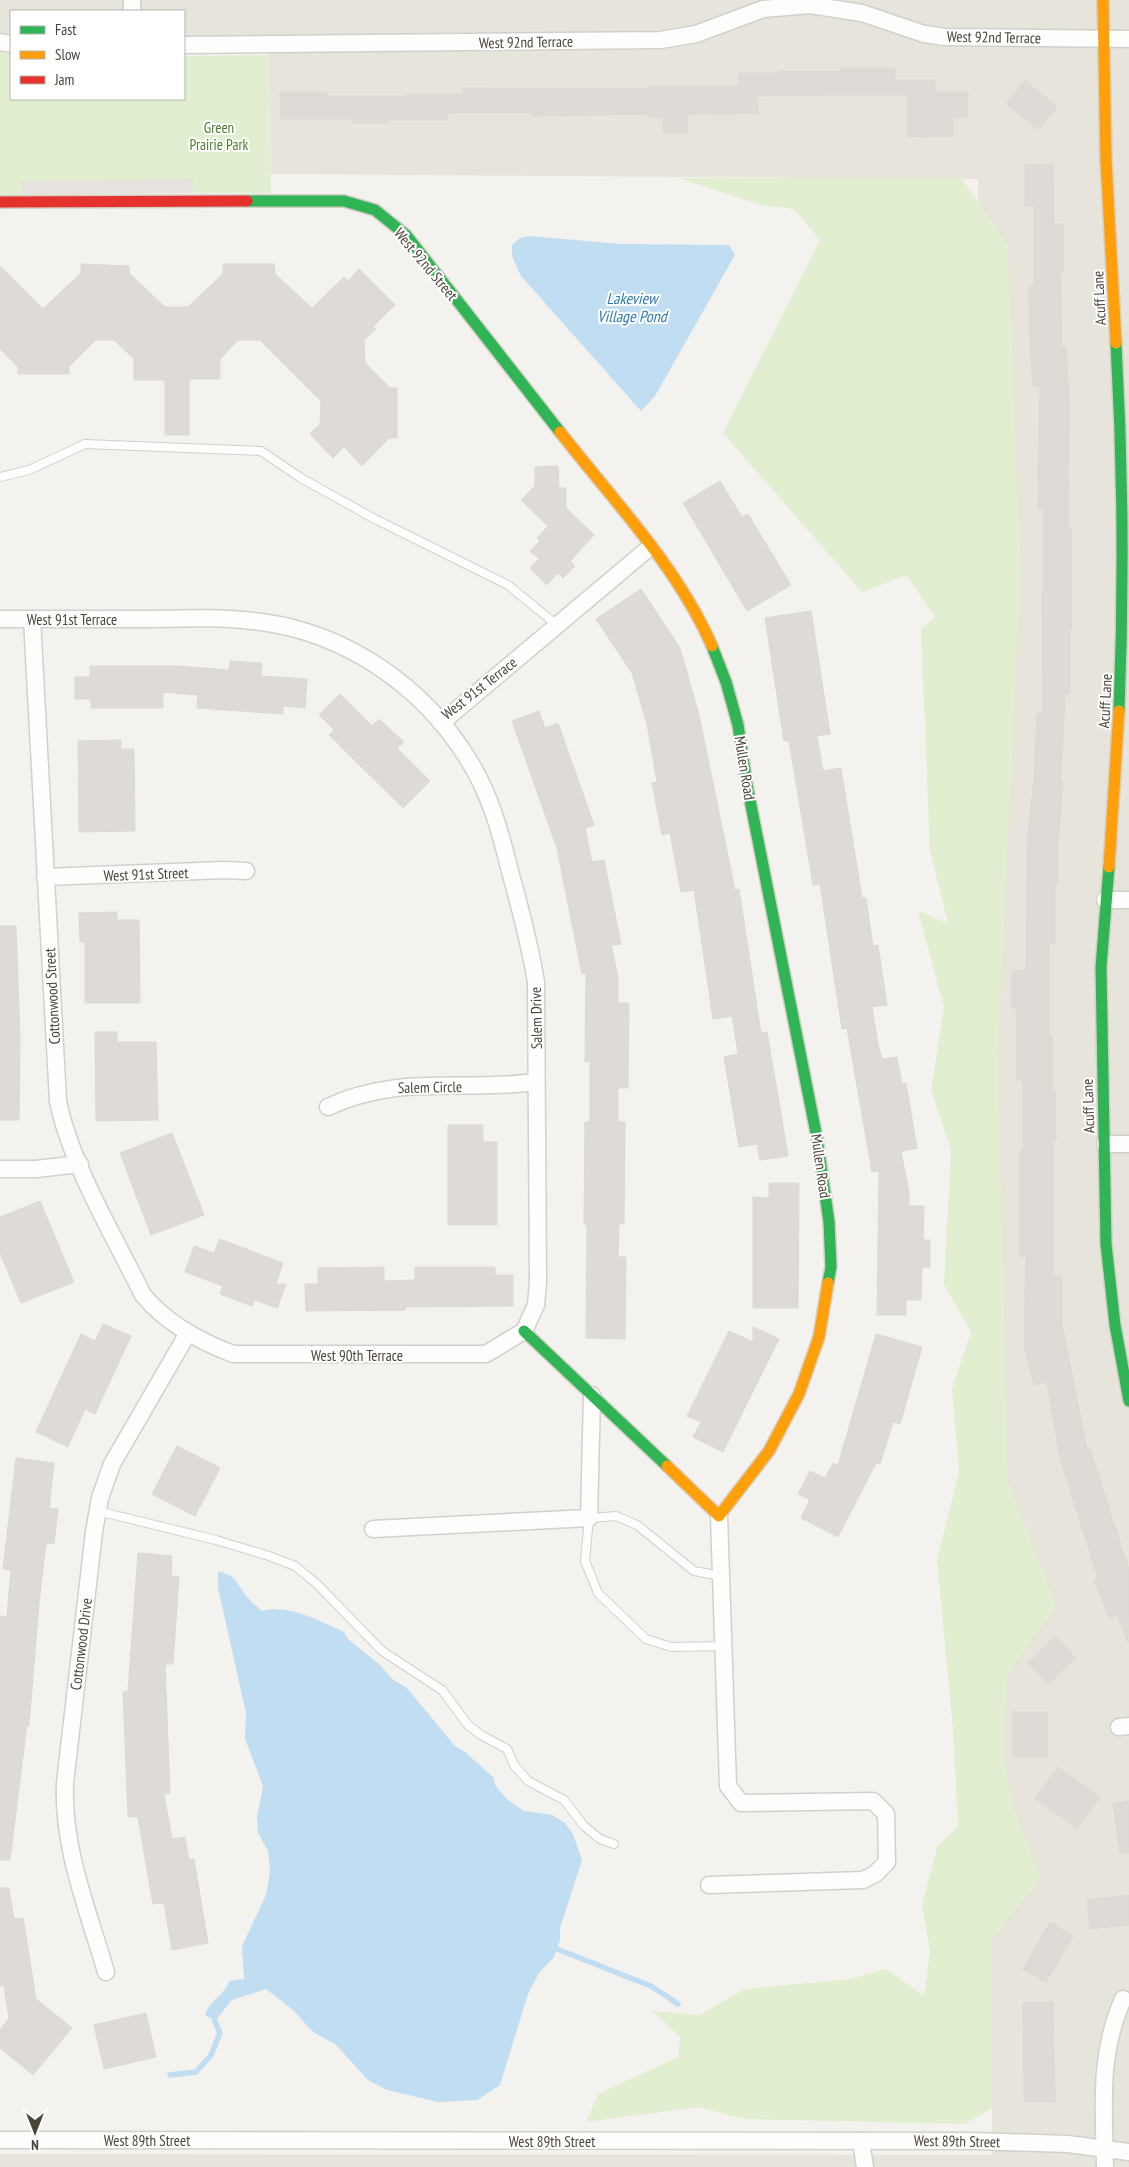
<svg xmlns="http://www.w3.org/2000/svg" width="1129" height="2167" font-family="'PT Sans Narrow',sans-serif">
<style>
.residential{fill:#e7e4dc}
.green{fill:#e1eecf}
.parking{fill:#e6e3df}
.water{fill:#c0ddf1}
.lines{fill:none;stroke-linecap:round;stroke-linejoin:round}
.stream{stroke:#c0ddf1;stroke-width:5.5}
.building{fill:#dedbd6;stroke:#dcd9d4}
.lane-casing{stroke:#d2d0cb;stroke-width:10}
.street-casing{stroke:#d2d0cb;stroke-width:19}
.fast-casing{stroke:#d3cfc5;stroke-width:14}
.slow-casing{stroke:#d3cfc5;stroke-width:14}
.jam-casing{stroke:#d3cfc5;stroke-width:14}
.lane{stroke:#fdfdfc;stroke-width:8}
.street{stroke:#fdfdfc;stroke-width:16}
.fast{stroke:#30b455;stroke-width:11}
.slow{stroke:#ff9f0a;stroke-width:11}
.jam{stroke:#e5322d;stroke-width:11}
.labels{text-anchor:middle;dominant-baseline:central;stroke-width:4;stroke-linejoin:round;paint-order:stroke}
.street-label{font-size:15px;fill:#4b4439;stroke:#fff}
.park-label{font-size:15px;fill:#4a7f2a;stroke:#fff}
.water-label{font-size:16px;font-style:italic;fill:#2e7ab2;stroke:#fff}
</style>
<rect width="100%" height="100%" fill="#f4f2ee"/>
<path class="residential" d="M0 0H1129V2167H0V2154L992 2155V2108L982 1023 978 179 271 174 268 37H184V11H11V34L0 33Z"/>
<g class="green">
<path d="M0 52 11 54V99H184V56L268 55 271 193H193L192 179 22 182V195H0Z"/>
<path d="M679 178H961L1008 245 1021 571 998 1052 1008 1482 1056 1605 1008 1675 1003 1751 1013 1807 1041 1878 992 1939V2108L965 2124 744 2119 699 2107 586 2122 598 2094 678 2057 680 2037 652 2011 700 2015 744 1989 851 1979 886 1969 924 1996 930 1951 922 1904 937 1847 958 1826 953 1729 937 1560 959 1472 952 1389 971 1332 944 1285 951 1150 931 1090 944 1007 918 911 948 923 930 850 921 628 935 618 907 575 862 592 723 433 820 240 794 209 761 205Z"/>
</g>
<path class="parking" d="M193 179V193L22 195V181Z"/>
<g class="water">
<path d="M529 236 622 244 729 245 735 255 655 396 641 411 521 276 512 256V245L520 238Z"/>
<path d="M218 1572C237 1573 238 1588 250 1600 253 1604 258 1607 262 1611 288 1604 320 1621 344 1632L348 1639 381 1666 392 1679 407 1688 455 1746 465 1752 494 1778 495 1785 508 1800 524 1811 552 1815 565 1823 573 1834 582 1860 560 1928V1940L554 1957 539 1973 528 1994 500 2085 477 2100 438 2102 387 2090 368 2080 335 2044 313 2032 293 2010 266 1989 232 2000 215 2021 205 2015C210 2000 225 1995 229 1981L244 1979 242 1946 266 1895 270 1871 268 1851 258 1833 257 1817 263 1786 245 1739 246 1713 218 1588Z"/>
</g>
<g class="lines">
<g class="stream">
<path d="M557 1949 651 1986 678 2004"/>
<path d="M170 2075 196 2072 211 2055 220 2033 215 2021"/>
</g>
</g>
<g class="building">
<path d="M841 68H895V80H935V92H968V117H953V136L908 137V95H824L758 96V113L688 114V133H663V117H648V114L531 116V113H448V120H389V123H352V119H280V92H327V96H407V94H463V88L648 89V86H739V73H778V71H841Z"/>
<path d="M1025 80 1057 107 1038 130 1006 103Z"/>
<path d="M1053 164 1054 224H1064V270H1060L1062 347H1066L1069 403 1068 528H1072V629H1070V694H1065L1061 782H1063L1058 839V884H1055V944H1049V1035H1052V1091H1056V1140H1053V1276H1062V1325L1087 1450 1090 1449 1129 1570 1128 1642 1117 1615 1110 1618 1094 1580 1098 1578 1060 1458 1047 1382 1034 1385 1024 1343 1026 1256H1020V1150H1023V1080H1016V1008H1012V970H1026L1028 832 1034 780 1037 713H1043L1042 592H1044V509H1038L1040 386H1033L1030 346 1029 286H1034V206H1025V165Z"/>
<path d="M81 264 129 266V273L165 307H188L223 274V264H274L275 274 312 308 344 277 348 281 359 269 395 305 373 327 376 329 364 340 365 363 390 388H397V438H389L362 466 344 447 333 458 310 434 320 424 321 401 260 340H238L220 359V379H189V435H165V380H134V359L114 340H96L69 367V374H18V367L0 349V266L43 309 81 273Z"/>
<path d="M558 466 559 488H566V508L594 535 570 561 575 566 563 578 558 573 547 585 530 568 539 559 530 551 540 541 537 538 548 526 521 500 535 486V467Z"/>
<path d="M720 481 742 517 748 514 791 585 747 611 683 503Z"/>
<path d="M641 589 680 648 699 715 735 890 739 889 761 1033 767 1032 788 1156 760 1160 757 1144 739 1147 724 1057 738 1054 732 1016 713 1019 694 890 681 892 670 833 662 835 652 783 657 782 647 724 632 673 596 619Z"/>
<path d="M811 611 830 734 817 736 823 771 841 768 862 898H866L873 946 878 945 887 1005 872 1007 878 1044 882 1059 897 1057 902 1084 906 1083 917 1148 901 1151 909 1193V1206H924L923 1240H930V1267H922L921 1300H906V1315H877L879 1171 872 1172 847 1028 842 1029 820 884 813 885 789 741H784L765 618Z"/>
<path d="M230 661 262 663 261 676 307 679 305 708 283 706V714L197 708 198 695 163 692V708H91V699H75V677H90V666H177L229 670Z"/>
<path d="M340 694 372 726 379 719 404 742 397 748 430 781 403 808 329 735 334 730 319 715Z"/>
<path d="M539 711 545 728 558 723 594 825 585 828 592 862 604 860 621 944 611 945 618 977V1003H629L628 1088H618V1122H625L624 1224H619L618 1257H626L625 1339 586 1338 587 1224H584L585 1122H590V1062H585L586 973 582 974 557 848 512 721Z"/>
<path d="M121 740V749H134L135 831 79 832 78 741Z"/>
<path d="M117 912V920H139L140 1003H85V942H80L79 913Z"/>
<path d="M0 926H16L20 1036 19 1120H0Z"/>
<path d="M95 1032H117V1042H156L158 1120 96 1121Z"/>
<path d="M448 1125H483V1142H497V1225H448Z"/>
<path d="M172 1133 204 1215 151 1235 120 1153Z"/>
<path d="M769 1183H799L798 1308H753V1197L769 1198Z"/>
<path d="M40 1201 74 1282 21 1303 0 1253V1217Z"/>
<path d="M220 1239 283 1263 276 1284H286L277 1308 255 1300 252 1306 220 1294 223 1286 185 1272 194 1246 214 1253Z"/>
<path d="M384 1267V1281L415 1280V1267H495V1275H513V1306L405 1307V1310L306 1311 305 1284H318V1268Z"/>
<path d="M103 1324 131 1336 95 1414 85 1409 68 1447 36 1432 81 1334 95 1341Z"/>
<path d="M753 1327 779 1339 723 1452 693 1437 701 1422 687 1416 729 1331 753 1342Z"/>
<path d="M876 1334 922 1347 900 1424 893 1422 880 1464 876 1463 838 1537 801 1518 810 1500 798 1494 810 1471 825 1478 833 1463 838 1465Z"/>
<path d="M177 1446 220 1468 195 1516 152 1494Z"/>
<path d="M16 1458 54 1463 49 1508 58 1509 54 1544 46 1543 39 1603 29 1726 27 1725 10 1860H0V1616L7 1617 11 1570 3 1569Z"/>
<path d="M138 1553 172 1556 171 1576 179 1577 173 1664H165L170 1793 164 1794 172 1839 185 1837 189 1860 194 1859 208 1943 172 1950 164 1903 153 1904 138 1817H128L123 1692 128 1691Z"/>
<path d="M1056 1636 1076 1658 1048 1684 1028 1663Z"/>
<rect x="1013" y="1712" width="35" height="45"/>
<path d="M1058 1767 1100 1797 1077 1828 1035 1798Z"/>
<path d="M1129 1801V1853H1120L1113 1803Z"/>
<path d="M0 1888H9L14 1919 23 1918 36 1999 72 2028 33 2075 0 2048V2030L9 2018 4 1986H0Z"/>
<path d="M1129 1895V1925L1090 1929 1087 1900Z"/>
<path d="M1050 1922 1073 1936 1046 1982 1023 1969Z"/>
<path d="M1023 2002H1053L1055 2102H1024Z"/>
<path d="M146 2013 156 2057 104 2069 94 2025Z"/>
</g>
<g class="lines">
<g class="lane-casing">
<g id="lane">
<path d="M0 477 29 470 85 444 261 451 301 478 373 518 508 585 557 625"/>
<path d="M98 1511 216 1540 269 1556 295 1566 317 1584 382 1651 442 1690 468 1725 481 1735 507 1749 514 1765 528 1781 564 1800 584 1826 600 1839 614 1844"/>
<path d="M721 1576 694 1571 637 1525 616 1516 589 1518 585 1561 598 1593 646 1639 671 1647 724 1646"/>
</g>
</g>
<g class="street-casing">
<g id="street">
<path d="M132 0V11"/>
<path d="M0 42 11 44"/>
<path d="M184 45 661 40 696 34 763 9 810 5 862 13 924 34 945 37 1129 39"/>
<path d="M0 619C52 619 103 619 155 619 190 618 226 617 261 622 346 633 423 686 468 759 491 795 501 835 511 875 521 911 530 946 536 982L538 1282 536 1305 524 1331 486 1354H233C199 1341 166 1323 143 1295 114 1236 71 1165 58 1101L32 619"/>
<path d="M441 723 649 548"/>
<path d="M45 877 224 870 246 871"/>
<path d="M1105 900H1129"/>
<path d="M328 1107C397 1074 462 1092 535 1082"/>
<path d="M1105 1144H1129"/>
<path d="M0 1169H36L80 1164"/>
<path d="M373 1529 589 1518 592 1395"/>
<path d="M1119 1727 1129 1726"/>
<path d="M709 1885 863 1880 875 1874 887 1862 886 1814 873 1801 741 1803 728 1786 719 1516"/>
<path d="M106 1972C88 1910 62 1848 65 1783L94 1532 100 1498 112 1464 188 1333"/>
<path d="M0 2140 975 2141 1068 2144 1129 2152"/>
<path d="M861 2141 865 2167"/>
<path d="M1105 2167C1104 2106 1098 2056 1123 1999"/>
</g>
</g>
<g class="fast-casing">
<g id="fast">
<path d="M247 201H344L375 210 406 235 560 432"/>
<path d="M1116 343C1123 466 1124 588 1119 711"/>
<path d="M712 646 726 682 738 725 747 785 817 1138 829 1222 831 1267 828 1283"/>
<path d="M1109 867 1101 967 1106 1244 1115 1325 1129 1401"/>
<path d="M524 1331 667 1466"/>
</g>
</g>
<g class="slow-casing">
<g id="slow">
<path d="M1103 0 1106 160 1116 343"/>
<path d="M560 432C613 500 677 566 712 646"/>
<path d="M1109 867 1119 711"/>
<path d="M667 1466 719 1516 769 1451 799 1394 819 1337 828 1283"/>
</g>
</g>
<g class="jam-casing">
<path id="jam" d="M0 202 247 201"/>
</g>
<use href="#lane" class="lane"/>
<use href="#street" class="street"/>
<use href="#fast" class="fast"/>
<use href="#slow" class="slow"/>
<use href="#jam" class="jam"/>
</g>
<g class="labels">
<g class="street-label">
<text transform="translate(994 37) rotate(1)">West 92nd Terrace</text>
<text transform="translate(526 42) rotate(-1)">West 92nd Terrace</text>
<text transform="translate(426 264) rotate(50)">West 92nd Street</text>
<text transform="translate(1099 298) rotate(-93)">Acuff Lane</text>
<text x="72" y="619">West 91st Terrace</text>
<text transform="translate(479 688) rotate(-38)">West 91st Terrace</text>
<text transform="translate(1105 701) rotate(-87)">Acuff Lane</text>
<text transform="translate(745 768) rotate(81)">Mullen Road</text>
<text transform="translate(146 874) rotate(-2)">West 91st Street</text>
<text transform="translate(52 996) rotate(-93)">Cottonwood Street</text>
<text transform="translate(536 1018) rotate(-91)">Salem Drive</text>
<text transform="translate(430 1087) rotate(-1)">Salem Circle</text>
<text transform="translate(1088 1106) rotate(-92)">Acuff Lane</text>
<text transform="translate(821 1166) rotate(82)">Mullen Road</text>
<text x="357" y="1355">West 90th Terrace</text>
<text transform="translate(81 1644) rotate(-83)">Cottonwood Drive</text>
<text x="147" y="2140">West 89th Street</text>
<text x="552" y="2141">West 89th Street</text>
<text transform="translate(957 2141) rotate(1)">West 89th Street</text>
</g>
<g class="park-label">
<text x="219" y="127">Green<tspan x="219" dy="17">Prairie Park</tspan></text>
</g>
<g class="water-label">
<text x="632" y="298">Lakeview<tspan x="632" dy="18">Village Pond</tspan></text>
</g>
</g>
<rect x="10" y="10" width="175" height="90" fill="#ffffff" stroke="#b7b4b0"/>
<rect x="20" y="26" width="25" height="8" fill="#30b455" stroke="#b7b4b0"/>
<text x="55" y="35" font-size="15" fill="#4b4439">Fast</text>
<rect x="20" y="51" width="25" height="8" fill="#ff9f0a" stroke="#b7b4b0"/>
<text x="55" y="60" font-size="15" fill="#4b4439">Slow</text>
<rect x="20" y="76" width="25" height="8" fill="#e5322d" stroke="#b7b4b0"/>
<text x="55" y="85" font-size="15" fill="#4b4439">Jam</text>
<g transform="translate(35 2132) rotate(180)" stroke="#ffffff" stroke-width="4" paint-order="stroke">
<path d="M0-4L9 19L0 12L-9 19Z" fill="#4b4439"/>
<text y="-8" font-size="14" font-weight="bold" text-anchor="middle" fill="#4b4439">N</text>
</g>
</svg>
